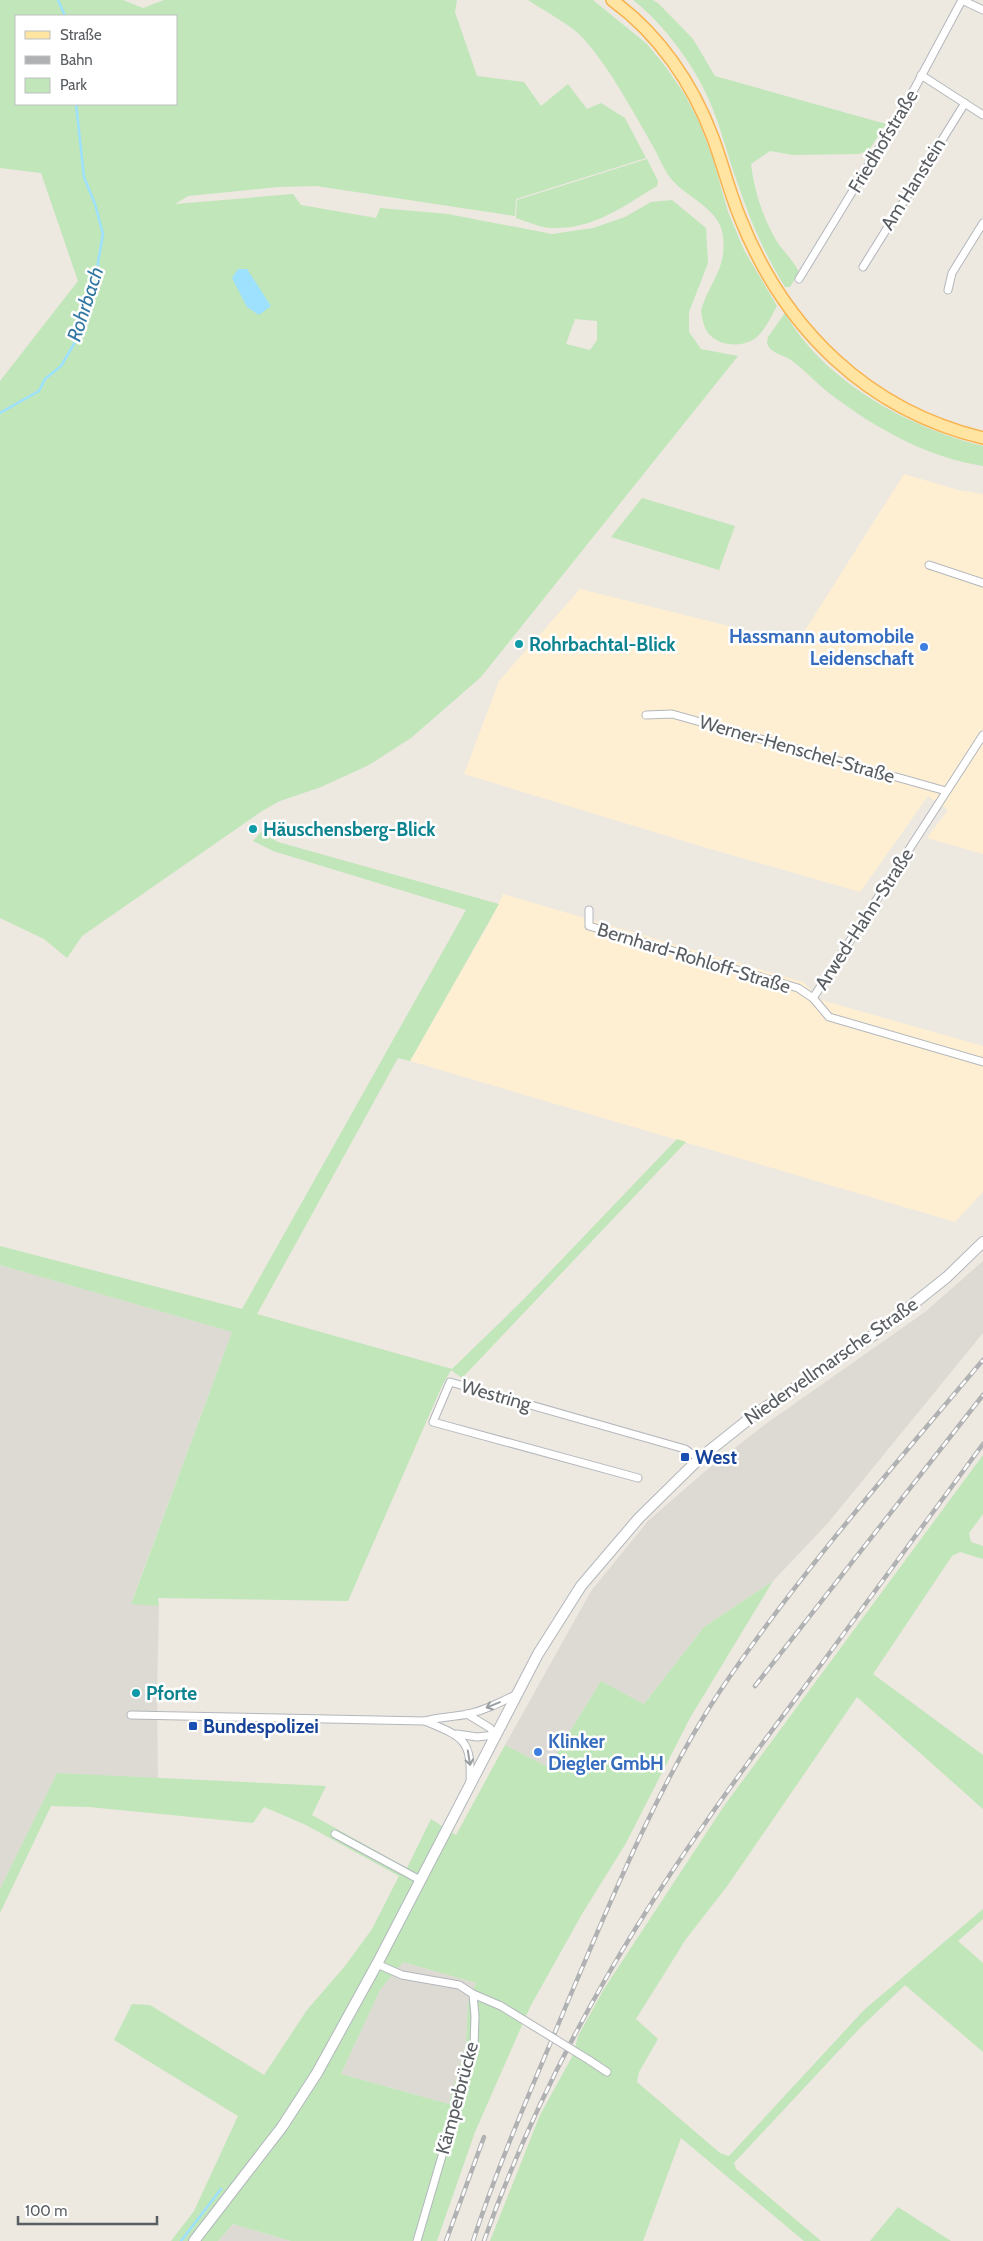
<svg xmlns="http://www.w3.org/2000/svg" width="983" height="2241" font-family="Cabin,sans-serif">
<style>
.commercial{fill:#ffefd2}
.industrial{fill:#dddad4}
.green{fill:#c0e6ba;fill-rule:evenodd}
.water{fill:#9de1ff}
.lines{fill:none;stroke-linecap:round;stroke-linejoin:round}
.stream{stroke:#9de1ff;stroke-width:2.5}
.street-casing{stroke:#b3b7bc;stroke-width:9}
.secondary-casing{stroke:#b2b7bc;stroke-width:12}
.primary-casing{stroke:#f8b24d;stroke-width:14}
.street{stroke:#fff;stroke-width:7}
.secondary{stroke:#fff;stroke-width:10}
.primary{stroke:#ffe4a2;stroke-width:11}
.rail-casing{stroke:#b0b1b2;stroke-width:4.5}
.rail{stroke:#fff;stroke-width:2.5;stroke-dasharray:8;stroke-linecap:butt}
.street-bridge-casing{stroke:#b3b7bc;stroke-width:9;stroke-linecap:butt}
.street-bridge{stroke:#fff;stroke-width:7}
.oneway{stroke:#9b9ea1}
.culture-dot{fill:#0f9aa8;stroke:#fff;stroke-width:2}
.shop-dot{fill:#3f7fe0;stroke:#fff;stroke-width:2}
.transit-dot{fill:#1a4fb4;stroke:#fff;stroke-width:2}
.labels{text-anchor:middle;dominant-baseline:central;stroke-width:5;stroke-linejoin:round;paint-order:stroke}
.street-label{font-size:19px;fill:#595e62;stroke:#fff}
.shop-label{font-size:19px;font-weight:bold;fill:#366cbe;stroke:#fff;text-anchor:end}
.culture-label{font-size:19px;font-weight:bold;fill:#0d838f;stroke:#fff;text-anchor:start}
.transit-label{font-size:19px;font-weight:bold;fill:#164399;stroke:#fff;text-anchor:start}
.water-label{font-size:20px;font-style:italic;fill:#3378a3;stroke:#fff}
</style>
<rect width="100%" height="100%" fill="#ede8e0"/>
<g class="commercial">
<path d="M904 474 958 490 983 494V854L927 838 948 810 928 796 860 892 700 846 464 774 499 681 580 589 797 643Z"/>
<path d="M503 894 803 982 821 1000 983 1046V1192L955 1222 410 1061 489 923Z"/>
</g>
<g class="industrial">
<path d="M983 1261V1333L828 1523 773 1581 704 1627 644 1704 601 1681 548 1767 505 1745 591 1591 648 1521 703 1473 767 1423 925 1312Z"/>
<path d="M0 1265 232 1332 131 1603 159 1606 157 1695 158 1779 57 1773 0 1889Z"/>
<path d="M403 1962 476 1983 468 2003 466 2044 449 2104 341 2074 380 1990Z"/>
<path d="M233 2224 291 2241H218Z"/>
</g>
<g class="green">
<path d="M0 0H123L143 8 164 0H457L455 12 477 76 524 82 541 106 568 84 587 109 601 103 625 118 646 158 516 199 515 216 316 186 278 187 188 196 175 204 293 194 301 205 376 218 380 208 448 214 552 234 593 228 625 217 651 202 672 200 706 228 708 263 689 312V332L701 349 738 356 481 677 411 738 369 765 321 787 280 801 262 811 82 936 67 958 44 939 0 918V381L78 281 41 173 0 168ZM16 16H176V104H16ZM575 319 597 321V340L590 350 566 344Z"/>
<path d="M528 0H593L647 44 665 66 685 95 699 122 713 159 728 212 744 250 777 306C772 315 766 328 758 336 744 349 716 347 706 330 703 324 702 317 701 311 709 282 727 270 723 236 720 209 688 198 673 181 664 171 660 159 654 148 633 112 612 71 584 39 572 25 544 11 528 0Z"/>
<path d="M633 0H653L659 4 693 39 715 76 886 124 869 150 859 154 793 155 770 151 751 164C754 190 763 218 776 240 783 251 793 260 799 272L790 287H785C765 255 751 222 739 187 728 158 721 127 709 100 694 65 663 23 633 0Z"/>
<path d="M647 159 658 181 657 186C622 207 593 230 550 228 539 227 526 221 516 218L517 200Z"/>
<path d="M785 313C823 381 909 428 983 446V466C926 457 875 428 829 393 816 383 805 370 791 360 782 354 771 354 767 343L768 337Z"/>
<path d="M642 498 735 526 719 570 611 537Z"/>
<path d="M261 832 278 842 499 904 410 1061 398 1058 257 1314 452 1369 522 1301 677 1139 686 1142 462 1378 451 1370 441 1388 348 1601 158 1598 159 1606 131 1604 232 1332 0 1265V1246L242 1309 466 910 273 851 253 841Z"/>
<path d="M983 1455V1514L969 1533 971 1542 983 1546V1559L960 1552 952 1556 873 1674 983 1755V1809L857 1697 728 1885 686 1939 636 2019 658 2039 639 2072 637 2082 720 2153 729 2156 864 2010 983 1909V1919L958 1941 983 1963V2052L905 1985 860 2028 734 2163 736 2169 821 2241H804L681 2138 643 2241H490L540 2115 573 2055 578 2036 604 1989 724 1806Z"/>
<path d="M773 1581 690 1718 626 1843 582 1914 530 2007 475 2132 437 2241H291L233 2224 218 2241H171L194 2211 238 2116 114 2040 132 2004 150 2005 264 2075 307 2010 345 1966 372 1929 399 1876 306 1825 264 1807 253 1823 89 1807 51 1806 0 1913V1889L57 1773 326 1786 312 1815 407 1868 431 1819 456 1835 505 1745 548 1767 601 1681 644 1704 704 1627ZM403 1962 476 1983 468 2003 466 2044 449 2104 341 2074 380 1990Z"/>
<path d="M898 2207 951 2241H870Z"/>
</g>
<path class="water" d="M238 269H247L271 306 259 315 247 307 232 278Z"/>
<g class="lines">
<g class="stream">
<path d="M58 0 65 16"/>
<path d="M0 413 39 391 45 379 61 366 74 344 98 275V262L103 234 95 204 84 177 76 104"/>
<path d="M181 2241 221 2189"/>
</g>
<g class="street-casing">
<g id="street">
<path d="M962 0 983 10"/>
<path d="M921 75 983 115"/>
<path d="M863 267 965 103"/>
<path d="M799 279 910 97 962 0"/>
<path d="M948 290 952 273 983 223"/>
<path d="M929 565 983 583"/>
<path d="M646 715 672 714 946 791"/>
<path d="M983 735 813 998 829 1017 983 1062"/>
<path d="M589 910V926L798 988 813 998"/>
<path d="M638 1478 433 1422 450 1382 685 1449 699 1459"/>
<path d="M131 1715 425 1721C439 1717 454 1717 468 1714 486 1710 501 1702 517 1694"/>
<path d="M425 1721C463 1737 472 1739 470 1783"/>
<path d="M457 1734 477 1737 495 1735 490 1728 467 1714"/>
<path d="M335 1834 420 1880"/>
<path d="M377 1964 402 1975 459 1985 473 1994 501 2006"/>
<path d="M589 2060 607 2072"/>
<path d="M417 2241 474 2047 475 2016 473 1994"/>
</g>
</g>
<g class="secondary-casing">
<path id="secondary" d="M194 2241 282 2127 317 2073 377 1964 538 1654 581 1586 639 1518 699 1459 754 1415 878 1332 947 1277 983 1242"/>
</g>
<g class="primary-casing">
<path id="primary" d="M612 0C659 34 693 84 713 138 723 165 730 194 741 220 785 329 867 410 983 438"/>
</g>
<use href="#street" class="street"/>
<use href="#secondary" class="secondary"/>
<use href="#primary" class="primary"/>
<g class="rail-casing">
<g id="rail">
<path d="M755 1686 983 1395"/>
<path d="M446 2241 484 2137"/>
<path d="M473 2241C500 2159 535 2081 568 2001 612 1898 658 1785 720 1691 799 1574 892 1468 983 1360"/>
<path d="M484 2241C537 2091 616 1949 708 1819 739 1774 773 1729 806 1685 865 1605 924 1524 983 1444"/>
</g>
</g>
<use href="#rail" class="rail"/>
<g class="street-bridge-casing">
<path id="street-bridge" d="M501 2006 589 2060"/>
</g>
<use href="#street-bridge" class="street-bridge"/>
</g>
<defs><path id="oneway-shaft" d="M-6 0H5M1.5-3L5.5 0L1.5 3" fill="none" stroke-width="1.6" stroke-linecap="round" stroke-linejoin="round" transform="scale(1.25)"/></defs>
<g class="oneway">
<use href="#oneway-shaft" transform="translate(493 1705) rotate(158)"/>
<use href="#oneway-shaft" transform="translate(469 1758) rotate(81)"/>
</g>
<g class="culture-dot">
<circle cx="519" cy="644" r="5"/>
<circle cx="253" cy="829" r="5"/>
<circle cx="136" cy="1693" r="5"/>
</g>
<g class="shop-dot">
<circle cx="924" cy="647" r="5"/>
<circle cx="538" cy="1752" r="5"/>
</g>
<g class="transit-dot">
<rect x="680" y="1452" width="10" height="10" rx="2.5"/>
<rect x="188" y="1721" width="10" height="10" rx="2.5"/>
</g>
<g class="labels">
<g class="street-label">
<text transform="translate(883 141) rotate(-59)">Friedhofstraße</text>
<text transform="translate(913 184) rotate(-58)">Am Hanstein</text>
<text transform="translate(797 749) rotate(16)">Werner-Henschel-Straße</text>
<text transform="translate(864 919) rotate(-57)">Arwed-Hahn-Straße</text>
<text transform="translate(694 958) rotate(17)">Bernhard-Rohloff-Straße</text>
<text transform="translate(831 1361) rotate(-35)">Niedervellmarsche Straße</text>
<text transform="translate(496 1395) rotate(16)">Westring</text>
<text transform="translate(457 2098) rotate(-75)">Kämperbrücke</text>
</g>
<g class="shop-label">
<text x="914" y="636">Hassmann automobile<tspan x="914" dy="22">Leidenschaft</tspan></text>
<text x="548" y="1741" text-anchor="start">Klinker<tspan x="548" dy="22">Diegler GmbH</tspan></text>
</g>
<g class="culture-label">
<text x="529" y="644">Rohrbachtal-Blick</text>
<text x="263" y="829">Häuschensberg-Blick</text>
<text x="146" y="1693">Pforte</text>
</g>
<g class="transit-label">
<text x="695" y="1457">West</text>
<text x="203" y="1726">Bundespolizei</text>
</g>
<g class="water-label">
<text transform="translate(85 304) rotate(-72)">Rohrbach</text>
</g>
</g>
<rect x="15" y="15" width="162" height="90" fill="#ffffff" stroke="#bdbfc0"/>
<rect x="25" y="31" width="25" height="8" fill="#ffe4a2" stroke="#bdbfc0"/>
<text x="60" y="40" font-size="15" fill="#595e62">Straße</text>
<rect x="25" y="56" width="25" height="8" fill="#b0b1b2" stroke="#bdbfc0"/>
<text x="60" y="65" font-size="15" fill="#595e62">Bahn</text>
<rect x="25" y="78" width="25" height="15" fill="#c0e6ba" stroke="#bdbfc0"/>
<text x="60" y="90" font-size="15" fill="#595e62">Park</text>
<path d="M18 2216v8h139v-8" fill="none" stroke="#595e62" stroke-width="2.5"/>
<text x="25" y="2216" font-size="15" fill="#595e62" stroke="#ffffff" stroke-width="4" paint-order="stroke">100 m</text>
</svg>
